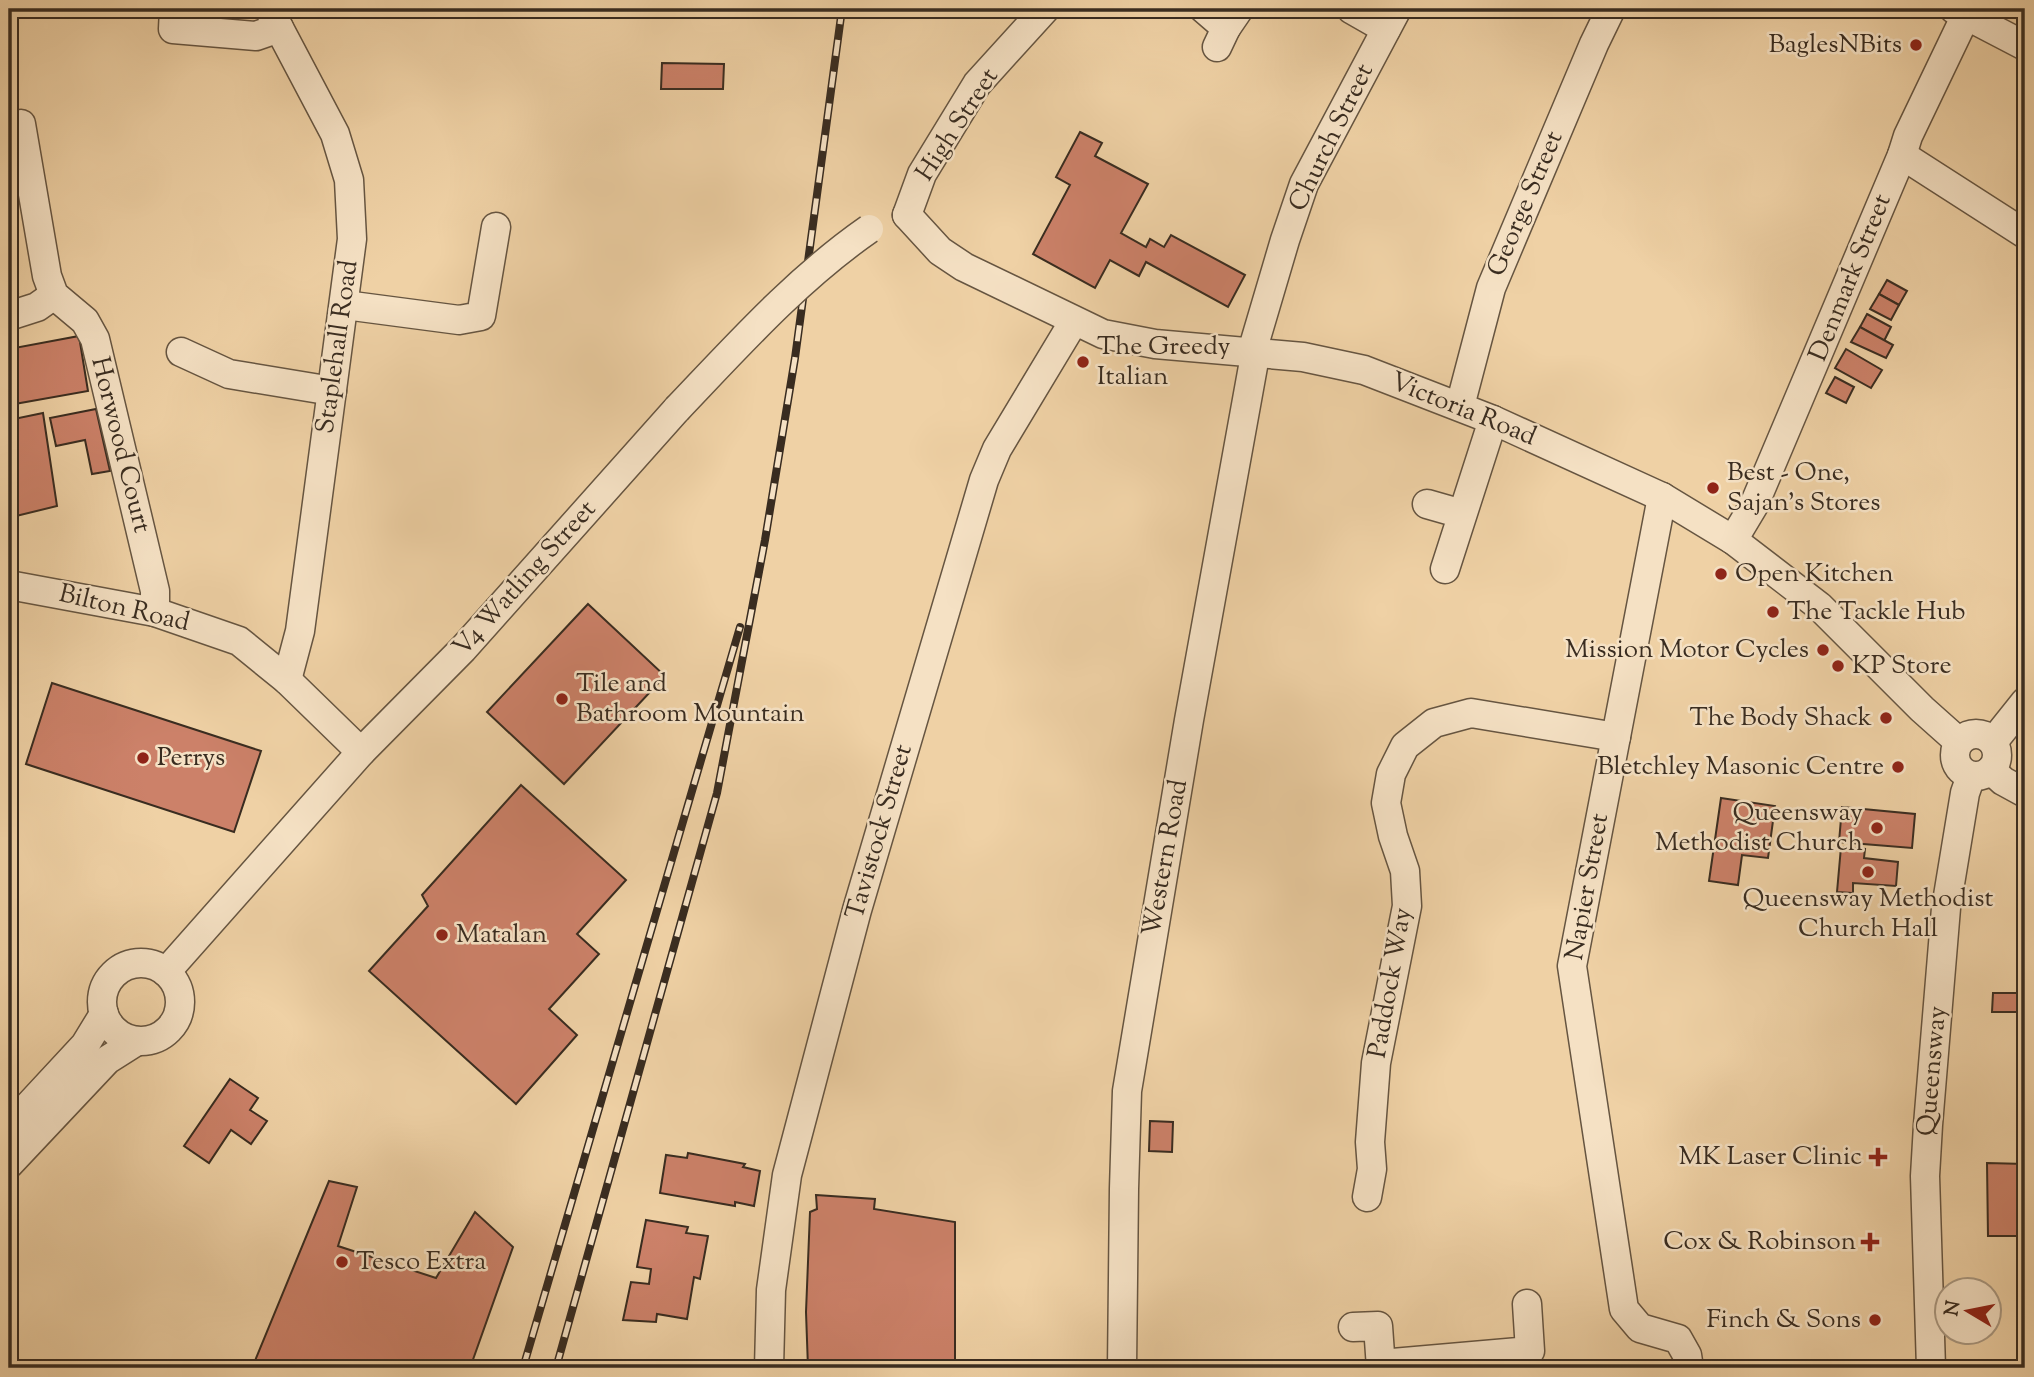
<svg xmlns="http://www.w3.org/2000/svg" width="2034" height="1377" font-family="'Sorts Mill Goudy',serif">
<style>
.building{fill:#cc8169;stroke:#392c20;stroke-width:2}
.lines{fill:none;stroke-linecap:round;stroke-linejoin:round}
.minor-casing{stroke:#665541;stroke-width:31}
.minor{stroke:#f5e1c4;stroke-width:28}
.rail-casing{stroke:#392c20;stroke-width:8}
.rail{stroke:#f5e1c4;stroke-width:5;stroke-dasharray:16;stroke-linecap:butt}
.minor-bridge-casing{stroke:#665541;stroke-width:31;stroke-linecap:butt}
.minor-bridge{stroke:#f5e1c4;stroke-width:28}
.poi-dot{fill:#8f2418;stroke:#f5e1c4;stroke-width:2.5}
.labels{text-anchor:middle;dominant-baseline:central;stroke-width:5;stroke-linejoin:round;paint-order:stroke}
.poi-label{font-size:26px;fill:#392c20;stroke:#f5e1c4;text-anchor:start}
.street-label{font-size:26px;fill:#392c20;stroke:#f5e1c4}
</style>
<rect width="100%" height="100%" fill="#efd1a5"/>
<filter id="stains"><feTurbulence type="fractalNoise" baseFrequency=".00286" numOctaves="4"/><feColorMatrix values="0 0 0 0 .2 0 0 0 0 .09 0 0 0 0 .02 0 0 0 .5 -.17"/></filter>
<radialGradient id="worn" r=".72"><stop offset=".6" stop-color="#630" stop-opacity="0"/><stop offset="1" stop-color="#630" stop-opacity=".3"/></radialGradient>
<g class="building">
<path d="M662 63 724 64 723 89H661Z"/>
<path d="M1080 132 1102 143 1095 156 1148 184 1121 233 1146 247 1150 239 1164 247 1171 235 1245 275 1228 307 1146 262 1139 276 1110 260 1095 288 1033 254 1070 185 1056 177Z"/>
<path d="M9 245 18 293 9 295Z"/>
<path d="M1887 280 1907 291 1899 305 1879 294Z"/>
<path d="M1879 294 1899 305 1891 320 1870 309Z"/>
<path d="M1867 314 1891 327 1884 341 1860 327Z"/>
<path d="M1860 327 1893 345 1886 358 1851 342Z"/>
<path d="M79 336 88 391 9 405V349Z"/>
<path d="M1846 349 1882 370 1871 388 1835 368Z"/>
<path d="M1835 377 1854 387 1846 403 1826 393Z"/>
<path d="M96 409 110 471 92 474 85 440 56 446 50 418Z"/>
<path d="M43 413 57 506 12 517 9 495V420Z"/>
<path d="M588 604 665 676 564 784 487 712Z"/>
<path d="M52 683 261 751 234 832 26 764Z"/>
<path d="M521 785 626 880 577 934 599 954 549 1009 577 1035 516 1104 369 971 428 906 422 895Z"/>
<path d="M1721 798 1775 806 1768 858 1742 855 1738 885 1709 881Z"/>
<path d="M1842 807 1915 814 1912 848 1839 842Z"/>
<path d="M1841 847 1865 849 1864 858 1898 862 1896 886 1853 883V893L1837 892Z"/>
<path d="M1993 993H2025V1012H1992Z"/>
<path d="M230 1079 258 1098 250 1110 267 1121 251 1144 231 1130 209 1163 184 1146Z"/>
<path d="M1150 1121 1173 1122 1172 1152 1149 1151Z"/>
<path d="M688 1153 745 1164 743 1167 760 1171 754 1206 735 1202V1206L660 1193 666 1155 687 1158Z"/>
<path d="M1987 1163 2025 1164V1198H2020V1236H1988Z"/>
<path d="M329 1181 357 1187 338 1246 436 1278 475 1212 513 1247 470 1368H252Z"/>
<path d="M816 1195 875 1199 874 1209 955 1222V1368H808L806 1312 810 1212 817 1209Z"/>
<path d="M646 1220 688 1227 686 1233 708 1236 700 1279 694 1277 687 1319 657 1314 656 1322 623 1320 631 1282 649 1284 651 1269 637 1267Z"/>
<rect x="2020" y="1264" width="5" height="21"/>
<path d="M636 1360 709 1361V1368H636Z"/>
</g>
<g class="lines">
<g class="minor-casing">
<g id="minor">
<path d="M174 9 173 29 256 36 279 28"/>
<path d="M269 9 335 134 349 180 352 239 300 631 287 680"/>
<path d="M1204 9 1226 28"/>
<path d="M1351 9 1386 29"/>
<path d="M1954 9 2025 46"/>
<path d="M1217 47 1226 28 1239 9"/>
<path d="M21 124 47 276 54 295 85 321 95 339 155 591V612"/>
<path d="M1902 155 2025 234"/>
<path d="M907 215 940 251 964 267 1103 334 1155 344 1303 357 1364 370 1493 420 1662 497 1733 540 1819 606 1922 709 1959 742"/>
<path d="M907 215 922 174 977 84 1045 9"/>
<path d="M345 305 459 320 481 316 496 227"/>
<path d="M9 316 37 307 54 295"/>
<path d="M181 352 229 374 332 391"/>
<path d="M1460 406 1491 288 1594 44 1611 9"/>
<path d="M1662 497 1572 966 1624 1309 1640 1328 1678 1339 1687 1355 1689 1368"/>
<path d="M1427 504 1462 514"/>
<path d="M1733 540 1754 505 1902 155 1908 136 1966 15"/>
<path d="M1445 569 1493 420"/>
<path d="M9 585 155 612 239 641 287 680 361 752"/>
<circle cx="1976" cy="755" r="21"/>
<path d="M1993 742 2025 702"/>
<path d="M1991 770 2003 781 2025 793"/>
<circle cx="141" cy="1002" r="39"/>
<path d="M166 972 361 752 463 649 677 409"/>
<path d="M9 1127 85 1045 104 1014"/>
<path d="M9 1164 107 1060 137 1041"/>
<path d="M1367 1197 1372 1169 1370 1142 1376 1063 1407 906 1405 871 1393 836 1386 803 1391 774 1405 746 1434 723 1471 713 1616 737"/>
<path d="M1353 1327 1378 1326 1381 1368"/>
<path d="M1381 1364 1530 1351 1527 1304"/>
<path d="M769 1368 771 1290 787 1175 857 910 984 480 997 449 1074 321"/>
<path d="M1122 1368 1124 1189 1127 1091 1189 720 1254 361V345L1285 240 1304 184 1397 9"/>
<path d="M1931 1368 1925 1176 1928 1125 1946 908 1965 793 1971 776"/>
</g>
</g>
<use href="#minor" class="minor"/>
<g class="rail-casing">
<g id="rail">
<path d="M523 1368 740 627"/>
<path d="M556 1368 717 793 765 540 795 358 842 9"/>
</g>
</g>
<use href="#rail" class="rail"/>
<g class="minor-bridge-casing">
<path id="minor-bridge" d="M677 409C738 345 797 279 869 229"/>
</g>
<use href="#minor-bridge" class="minor-bridge"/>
</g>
<g class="poi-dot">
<circle cx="1916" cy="45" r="7"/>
<circle cx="1083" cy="362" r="7"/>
<circle cx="1713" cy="488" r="7"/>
<circle cx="1721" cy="574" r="7"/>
<circle cx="1773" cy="612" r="7"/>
<circle cx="1823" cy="650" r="7"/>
<circle cx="1838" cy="666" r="7"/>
<circle cx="562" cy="699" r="7"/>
<circle cx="1886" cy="718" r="7"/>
<circle cx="143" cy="758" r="7"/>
<circle cx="1898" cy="767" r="7"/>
<circle cx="1877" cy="828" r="7"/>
<circle cx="1868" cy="872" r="7"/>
<circle cx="442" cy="935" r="7"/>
<path d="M1874.5 1146.5h7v7h7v7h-7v7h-7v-7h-7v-7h7z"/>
<path d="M1866.5 1231.5h7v7h7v7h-7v7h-7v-7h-7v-7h7z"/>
<circle cx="342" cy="1262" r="7"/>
<circle cx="1875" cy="1320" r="7"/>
</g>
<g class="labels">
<g class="poi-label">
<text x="1902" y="45" text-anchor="end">BaglesNBits</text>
<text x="1097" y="347">The Greedy<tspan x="1097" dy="30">Italian</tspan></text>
<text x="1727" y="473">Best - One,<tspan x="1727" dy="30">Sajan's Stores</tspan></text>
<text x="1735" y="574">Open Kitchen</text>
<text x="1787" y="612">The Tackle Hub</text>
<text x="1809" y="650" text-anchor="end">Mission Motor Cycles</text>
<text x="1852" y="666">KP Store</text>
<text x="576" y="684">Tile and<tspan x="576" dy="30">Bathroom Mountain</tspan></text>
<text x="1872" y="718" text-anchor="end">The Body Shack</text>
<text x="157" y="758">Perrys</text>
<text x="1884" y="767" text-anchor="end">Bletchley Masonic Centre</text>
<text x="1863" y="813" text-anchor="end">Queensway<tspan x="1863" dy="30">Methodist Church</tspan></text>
<text x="1868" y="899" text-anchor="middle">Queensway Methodist<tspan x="1868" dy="30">Church Hall</tspan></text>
<text x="456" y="935">Matalan</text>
<text x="1862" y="1157" text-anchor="end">MK Laser Clinic</text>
<text x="1856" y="1242" text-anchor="end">Cox &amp; Robinson</text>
<text x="356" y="1262">Tesco Extra</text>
<text x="1861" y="1320" text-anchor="end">Finch &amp; Sons</text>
</g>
<g class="street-label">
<text transform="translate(958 125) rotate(-57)">High Street</text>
<text transform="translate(1332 138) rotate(-64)">Church Street</text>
<text transform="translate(1526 204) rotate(-67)">George Street</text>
<text transform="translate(1851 278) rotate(-68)">Denmark Street</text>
<text transform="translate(338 347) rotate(-82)">Staplehall Road</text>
<text transform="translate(1463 410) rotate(22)">Victoria Road</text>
<text transform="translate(120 445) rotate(76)">Horwood Court</text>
<text transform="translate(525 579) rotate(-48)">V4 Watling Street</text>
<text transform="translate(124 609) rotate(13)">Bilton Road</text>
<text transform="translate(880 832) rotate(-74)">Tavistock Street</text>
<text transform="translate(1166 858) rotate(-80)">Western Road</text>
<text transform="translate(1588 887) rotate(-80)">Napier Street</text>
<text transform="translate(1391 983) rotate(-80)">Paddock Way</text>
<text transform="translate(1933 1071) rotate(-85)">Queensway</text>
</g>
</g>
<rect width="2034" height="1377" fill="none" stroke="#efd1a5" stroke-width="35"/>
<rect x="10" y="10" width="2013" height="1356" fill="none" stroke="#392c20" stroke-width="3.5"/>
<rect x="18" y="18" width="1999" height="1342" fill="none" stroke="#392c20" stroke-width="2"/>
<g transform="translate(1968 1311) rotate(280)"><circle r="33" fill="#f5e1c4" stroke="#aa9982" stroke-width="2"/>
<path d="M0-5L12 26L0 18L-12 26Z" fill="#8f2418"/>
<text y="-10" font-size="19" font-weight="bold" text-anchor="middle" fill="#392c20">N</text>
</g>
<rect width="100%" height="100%" filter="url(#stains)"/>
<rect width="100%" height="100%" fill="url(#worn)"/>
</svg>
